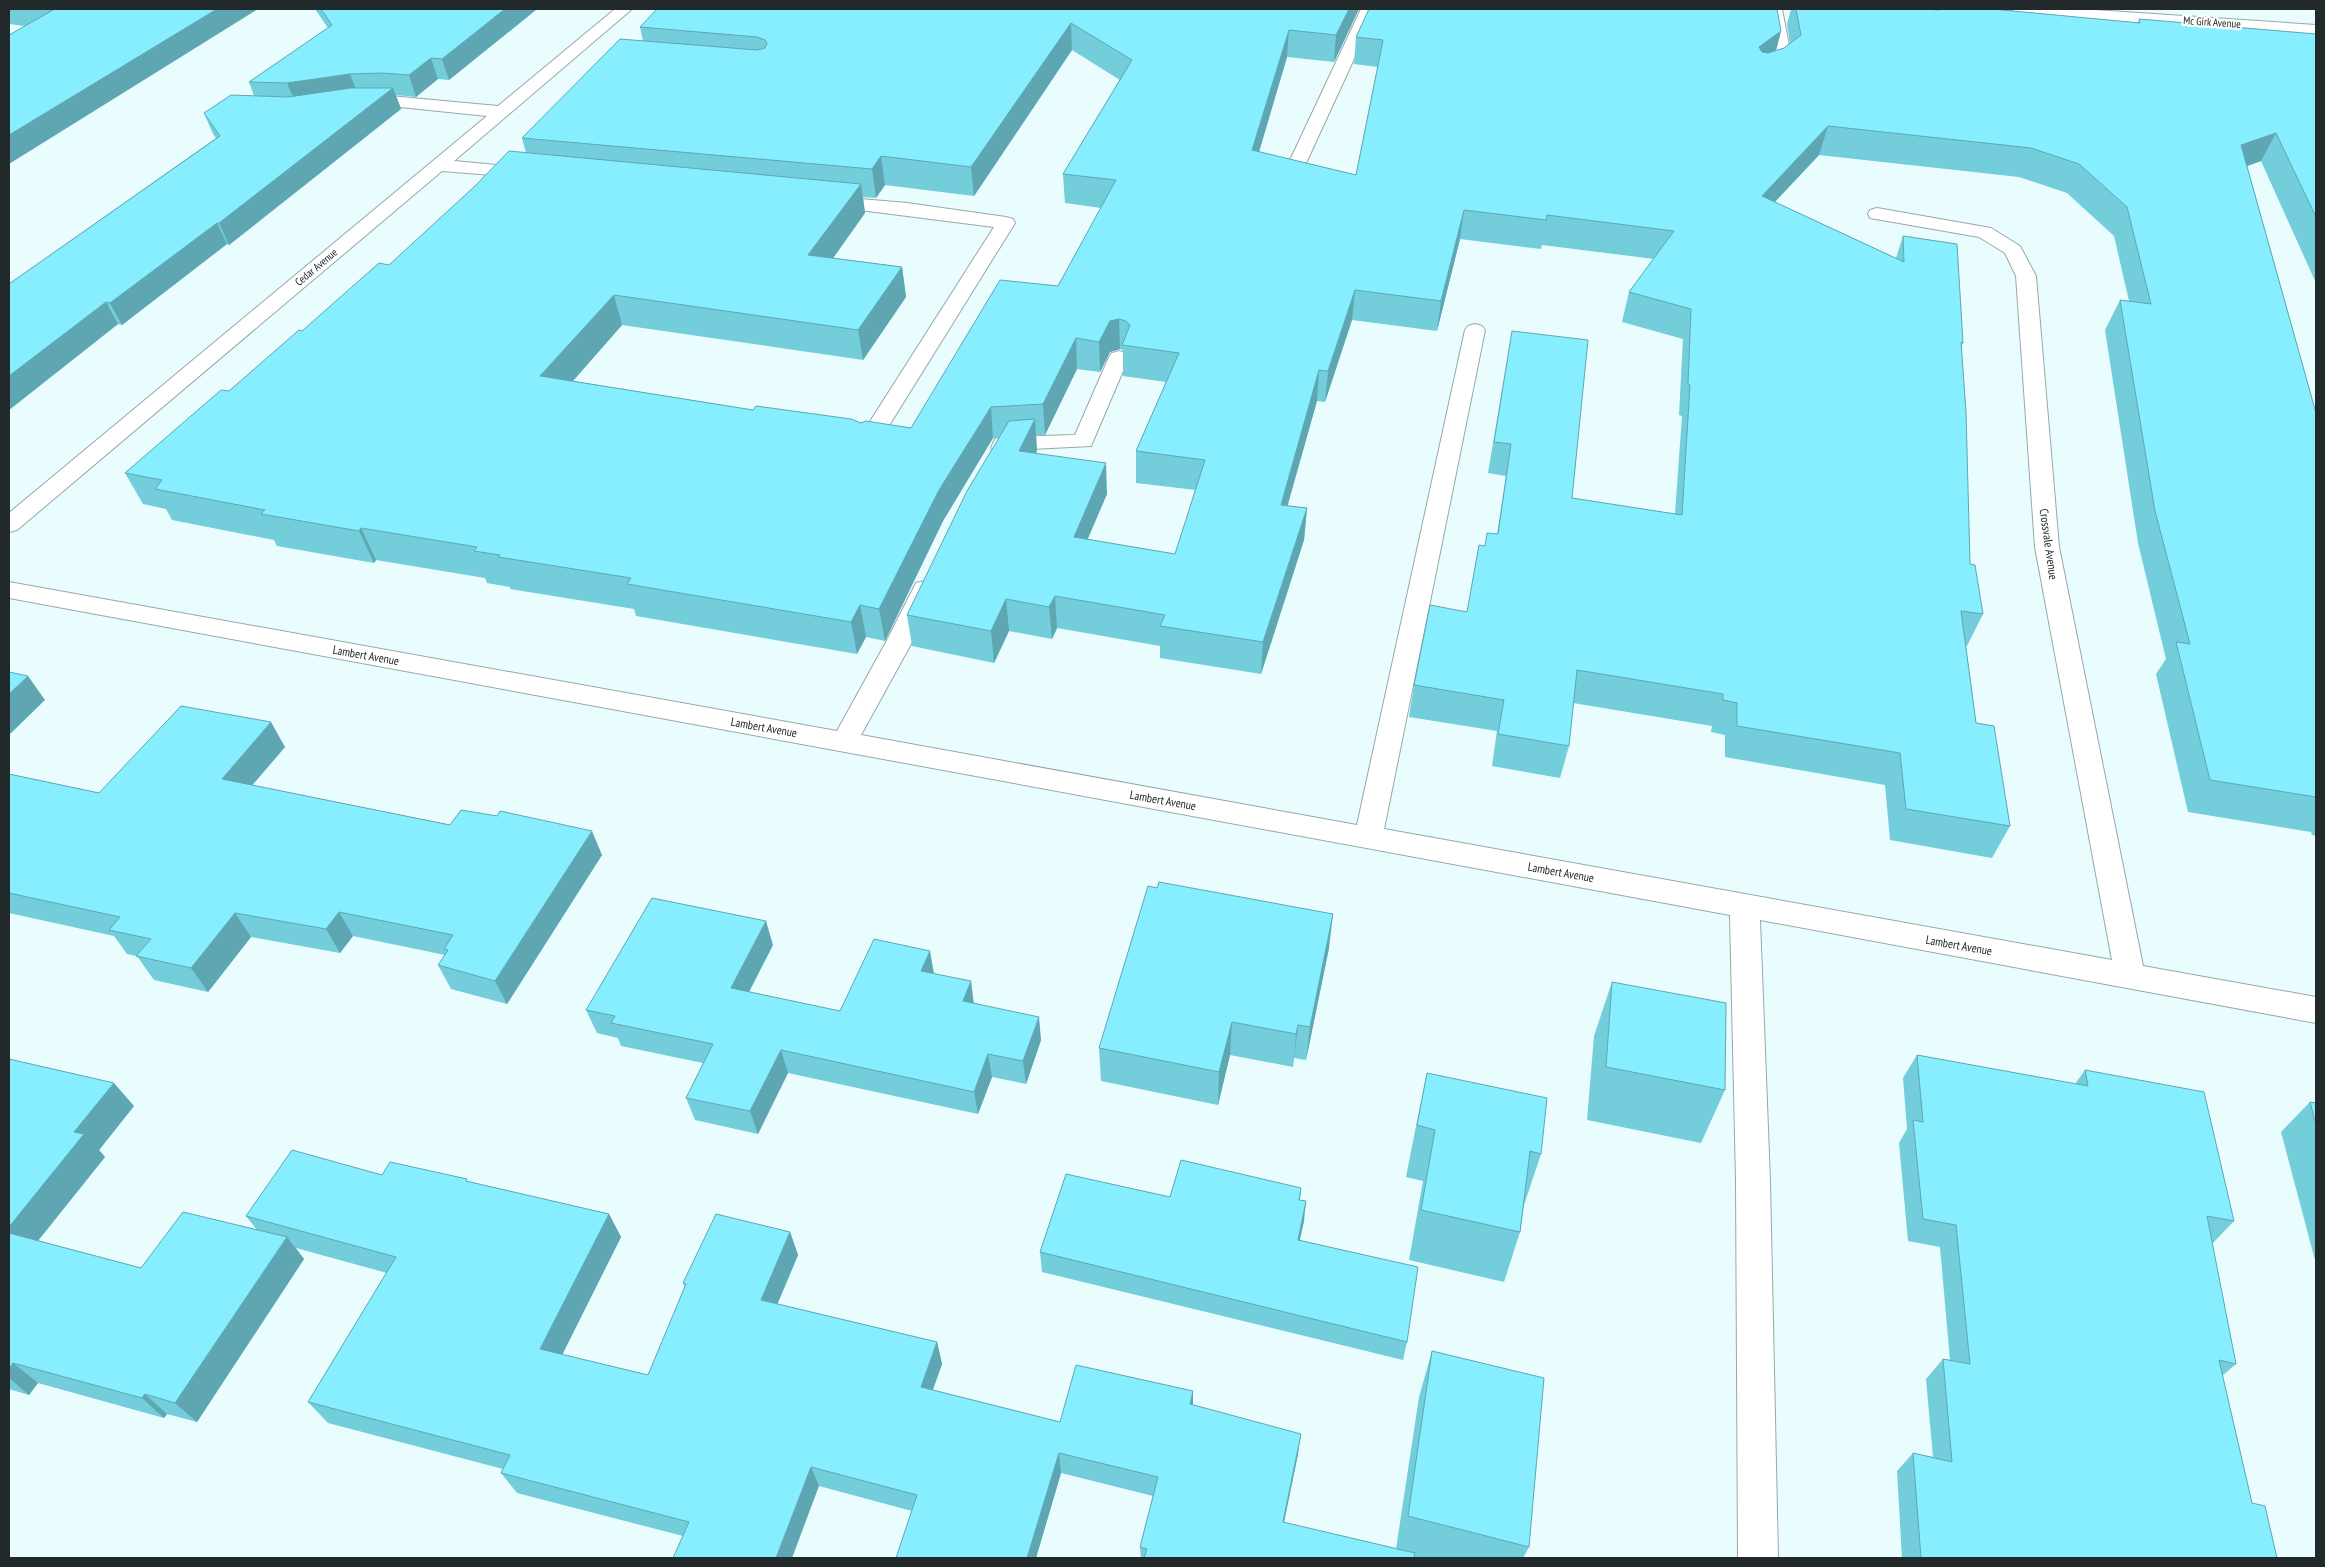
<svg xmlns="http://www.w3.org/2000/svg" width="2325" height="1567" font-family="'PT Sans Narrow',sans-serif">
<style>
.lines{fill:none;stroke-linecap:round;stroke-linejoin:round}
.minor-casing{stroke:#97a8aa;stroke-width:2}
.minor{fill:#fff;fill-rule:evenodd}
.wall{fill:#73cdda;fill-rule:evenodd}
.shaded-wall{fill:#5ea7b2}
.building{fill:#86eefe;stroke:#5ea7b2}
.labels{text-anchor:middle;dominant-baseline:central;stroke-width:4.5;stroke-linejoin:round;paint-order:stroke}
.far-street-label{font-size:11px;fill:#22292a;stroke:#fff}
.street-label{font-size:12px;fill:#22292a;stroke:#fff}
</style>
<rect width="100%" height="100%" fill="#e9fcfe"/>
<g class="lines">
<g class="minor-casing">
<g id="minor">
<path d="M615 9H632L454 161 529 168 535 169 538 173 535 177 529 178 442 171 17 530 9 532V513L487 116 390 106H355L353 102 355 98 390 96 498 106Z"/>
<path d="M1361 9H1377L1307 161C1297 175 1274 184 1258 180L1255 176 1258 172 1279 167 1291 158Z"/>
<path d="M1766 9H1782L1792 61C1785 70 1770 80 1758 77L1756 74 1776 59Z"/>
<path d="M2011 9H2080L2316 25V35L2019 14Z"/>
<path d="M826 196 907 203 1006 217 1013 219 1015 223 877 445 874 450 866 452 858 450 855 445 994 227 820 205 817 201 820 197Z"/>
<path d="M1877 208 1991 228 2020 246 2036 276 2059 547 2143 966 2316 997V1023L1760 920 1770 1181 1778 1558H1738L1736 1181 1730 915 9 598V582L837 731 885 644 913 589 916 583 925 581 934 583 937 589 911 644 861 735 1357 825 1465 330 1468 326 1475 324 1482 326 1485 330 1384 829 2112 960 2035 547 2016 276 2005 253 1979 237 1870 218 1868 214 1870 210Z"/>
<path d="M1119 351 1126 353 1129 357 1091 446 1011 450 1002 455 994 453 991 448 995 439 1003 437 1075 435 1109 357 1112 353Z"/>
</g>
</g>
<use href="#minor" class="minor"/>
</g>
<g class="wall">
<path d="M9 9H258L25 26 9 24Z"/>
<path d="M315 9H537L449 80 438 79 416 97 396 95 401 109 229 245 227 244 122 325 118 324 9 410V284L216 138 213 134 204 113 254 96 249 82 328 28Z"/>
<path d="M1359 9 1334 62 1287 57 1259 152 1356 175 1378 67 1354 64 1356 37 1781 31 1776 51 1784 48 1790 44 1787 24 1791 9H1923L1936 10V9H1992L2138 23 2139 19 2316 34V283L2261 161 2247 166 2316 413V836L2312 835 2311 832 2188 812 2156 674 2166 659 2138 543 2105 330 2120 300 2129 301 2114 236 2067 193 2019 177 1819 155 1775 202 1896 258 1903 236 1963 343 1961 347 1970 564 1983 614 1967 646H1966L1976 723 2010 826 1992 858 1890 840 1885 785 1725 757V735L1711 732 1712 726 1573 703 1569 746 1560 778 1492 766 1497 731 1409 717 1414 685 1467 612 1485 546 1497 534 1506 476 1488 473 1512 331 1572 498 1675 514 1682 416 1679 415 1683 339 1622 322 1629 292 1654 259 1542 245 1541 249 1460 239 1437 331 1352 320 1325 402 1317 401 1287 506 1307 508 1304 540 1261 674 1160 658V646L1057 628 1052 639 1009 631 994 663 912 646 907 615 999 438H993L943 521 885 641 866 637 857 654 636 616 634 609 510 589V587L487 583 485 578 376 560 374 563 277 546 274 540 172 520 166 509 143 504 125 473 229 391 302 331 389 265 526 153 522 138 643 41 640 27ZM1072 50 1120 80 1063 174 1065 203 1101 208 1058 286 911 428 753 410 573 381 622 325 863 360 906 297 902 267 833 258 865 213 863 197 876 198 885 185 974 196ZM1120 349 1123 350V376L1166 382 1136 451V483L1196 490 1175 554 1087 539 1107 494 1035 453 1037 451 1036 435H1045L1077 369 1100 372 1110 352Z"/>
<path d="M285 747 252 785 450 825 602 855 507 1004 451 989 438 965 445 955 353 936 340 953 251 937 208 992 154 980 137 956 127 954 114 936 9 913V774L99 793Z"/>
<path d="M773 945 749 992 840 1011 934 974 974 1004 1041 1040 1026 1084 992 1077 978 1114 788 1073 758 1134 695 1120 686 1098 703 1063 621 1046 618 1038 597 1033 586 1010Z"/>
<path d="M1329 948 1306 1060 1294 1058 1293 1067 1230 1055 1218 1105 1101 1081 1099 1048Z"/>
<path d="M1612 982 1725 1090 1701 1143 1587 1120 1594 1036Z"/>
<path d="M1917 1055 2075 1084 2085 1070 2234 1221 2213 1243H2212L2236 1364 2222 1376 2252 1503 2277 1558H1902L1897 1471 1913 1453 1933 1457 1926 1379 1943 1359 1950 1360 1940 1247 1908 1241 1899 1143 1907 1129 1903 1078Z"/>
<path d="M9 1059 134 1106 99 1150 105 1157 38 1241 141 1268 257 1230 246 1216 382 1175 469 1182 609 1214 621 1237 562 1355 648 1375 685 1287 683 1283 790 1232 798 1255 777 1304 937 1342 942 1364 933 1390 1060 1422 1193 1391V1405L1298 1454 1284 1523 1396 1549 1419 1397 1432 1351 1529 1547 1523 1558H1141L1140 1547 1153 1496 1061 1473 1036 1558H896L912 1511 819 1486 683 1536 517 1493 501 1473 503 1469 328 1423 308 1402 387 1273 296 1248 304 1259 197 1422 167 1414 164 1418 38 1383 29 1395 9 1389Z"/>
<path d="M1427 1073 1541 1154 1524 1205 1520 1232 1504 1282 1409 1260 1423 1181 1406 1177 1416 1126Z"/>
<path d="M2310 1102 2316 1103V1264L2281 1132Z"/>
<path d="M1301 1188 1300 1200 1304 1221 1300 1240 1407 1342 1403 1360 1042 1272 1040 1252Z"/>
</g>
<g class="shaded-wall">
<path d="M217 9H258L9 164V135Z"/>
<path d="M505 9H537L449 80 442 59Z"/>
<path d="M1349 9H1359L1334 62 1336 35Z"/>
<path d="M1071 23 1072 50 974 196 971 167Z"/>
<path d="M1289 30 1287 57 1251 179 1252 150Z"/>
<path d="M1781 31 1774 58 1752 75 1759 47Z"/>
<path d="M431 58 438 79 416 97 409 75Z"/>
<path d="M350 74 358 95 296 104 287 83Z"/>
<path d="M393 88 401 109 229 245 219 223Z"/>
<path d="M1828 126 1819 155 1753 225 1762 196Z"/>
<path d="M2276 133 2261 161 2227 173 2241 145Z"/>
<path d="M881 156 885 185 876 198 872 169Z"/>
<path d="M861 184 865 213 814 285 808 255Z"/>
<path d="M1464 210 1460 239 1437 331 1441 301Z"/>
<path d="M217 223 227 244 122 325 110 303Z"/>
<path d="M902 267 906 297 863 360 858 330Z"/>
<path d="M1355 290 1352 320 1325 402 1328 371Z"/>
<path d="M614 295 622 325 550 407 540 376Z"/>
<path d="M106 302 118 324 9 410V376Z"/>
<path d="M1119 319 1120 349 1110 352 1100 372 1099 342 1110 321Z"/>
<path d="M1076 338 1077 369 1045 435 1043 404Z"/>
<path d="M1319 370 1317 401 1279 536 1281 505Z"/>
<path d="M991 407 993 438 943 521 885 641 879 609 939 490Z"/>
<path d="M1035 419 1037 451 1021 482 1019 451Z"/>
<path d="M1106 463 1107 494 1075 569 1074 537Z"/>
<path d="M1307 508 1304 540 1261 674 1263 642Z"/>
<path d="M361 528 376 560 374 563 359 531Z"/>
<path d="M1055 596 1057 628 1052 639 1049 607Z"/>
<path d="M1006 599 1009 631 994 663 991 631Z"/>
<path d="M860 605 866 637 857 654 851 622Z"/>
<path d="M28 676 45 700 9 735V694Z"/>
<path d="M271 722 285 747 237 803 222 779Z"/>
<path d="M592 831 602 855 507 1004 495 981Z"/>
<path d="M339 912 353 936 340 953 326 929Z"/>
<path d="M235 913 251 937 208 992 191 968Z"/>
<path d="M1333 914 1329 948 1306 1060 1310 1027Z"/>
<path d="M766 921 773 945 739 1011 731 988Z"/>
<path d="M930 951 934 974 921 971Z"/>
<path d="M971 981 974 1005 963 1001Z"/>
<path d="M1039 1017 1041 1040 1026 1084 1023 1061Z"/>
<path d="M1232 1022 1230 1055 1218 1105 1219 1072Z"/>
<path d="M1298 1025 1294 1058 1293 1067 1296 1034Z"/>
<path d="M781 1050 788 1073 758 1134 750 1111Z"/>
<path d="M988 1054 992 1077 978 1114 974 1092Z"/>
<path d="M114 1083 134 1106 99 1150 105 1157 28 1253 9 1235V1227L74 1132Z"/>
<path d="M1306 1201 1304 1221 1295 1259 1298 1240Z"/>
<path d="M609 1214 621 1237 554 1371 540 1349Z"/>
<path d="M790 1232 798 1255 770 1322 761 1300Z"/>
<path d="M287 1237 304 1259 197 1422 175 1403Z"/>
<path d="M937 1342 942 1364 926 1408 921 1387Z"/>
<path d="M13 1363 38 1383 29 1395 9 1378V1369Z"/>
<path d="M1193 1391V1412L1190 1404Z"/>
<path d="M145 1394 167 1414 164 1418 142 1398Z"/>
<path d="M1301 1434 1298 1454 1280 1541 1283 1522Z"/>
<path d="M1059 1453 1061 1473 1036 1558H1027Z"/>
<path d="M811 1467 819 1486 792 1558H776Z"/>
</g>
<g class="building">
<path d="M41 9H217L9 135V35L53 10Z"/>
<path d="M321 9H505L442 59 431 58 409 75 382 73 350 74 287 83 249 82 332 25Z"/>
<path d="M657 9H1349L1336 35 1289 30 1252 150 1356 175 1383 40 1356 37 1369 9H1777L1781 31 1759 47 1762 52 1768 53 1784 48 1801 35 1796 9H1923L1939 10V9H1992L2140 23 2139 19 2316 34V217L2276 133 2241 145 2316 413V797L2210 780 2176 642 2190 644 2155 511 2120 300 2151 304 2127 207 2079 164 2031 148 1828 126 1762 196 1904 262 1903 236 1957 244 1963 343 1961 342 1966 412 1970 564 1975 565 1983 614 1961 611 1976 723 1994 726 2010 826 1906 809 1900 753 1737 726V703L1723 700V694L1577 670 1569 746 1498 734 1504 700 1414 685 1430 605 1467 612 1479 545 1485 546 1487 533 1498 534 1511 444 1494 442 1512 331 1588 340 1572 498 1682 515 1690 385 1688 384 1691 309 1629 292 1674 231 1547 215 1546 220 1464 210 1441 301 1355 290 1328 371 1319 370 1281 505 1307 508 1263 642 1160 626 1165 615 1055 596 1049 607 1006 599 991 631 907 615 967 491 1009 421 1035 419 1019 451 1106 463 1074 537 1175 554 1205 460 1136 451 1179 353 1122 345 1130 325 1126 321 1119 319 1110 321 1099 342 1076 338 1043 404 991 407 939 490 879 609 860 605 851 622 627 584 631 578 498 557 500 555 474 551 477 547 361 528 359 531 261 514 265 510 155 489 162 480 125 473 221 390 229 391 299 330 302 331 379 263 389 265 475 186 509 151 861 184 808 255 902 267 858 330 614 295 540 376 753 410 756 406 851 419 861 423 866 421 911 428 1000 280 1058 286 1116 180 1063 174 1132 60 1071 23 971 167 881 156 872 169 522 138 620 39 757 50 765 48 767 43 765 40 757 37 640 27Z"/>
<path d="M351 88H393L219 223H217L110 303 106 302 9 376V284L220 136 204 113 231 95 288 97Z"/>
<path d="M9 672 28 676 9 694Z"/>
<path d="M181 706 271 722 222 779 450 825 461 810 497 816 500 811 592 831 495 981 438 965 448 950 444 949 453 935 339 912 326 929 235 913 191 968 136 956 151 939 109 930 120 917 9 893V774L99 793Z"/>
<path d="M1159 882 1333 914 1310 1027 1298 1025 1296 1034 1232 1022 1219 1072 1099 1048 1148 886 1157 888Z"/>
<path d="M652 898 766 921 731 988 840 1011 874 939 930 951 921 971 971 981 963 1001 1039 1017 1023 1061 988 1054 974 1092 781 1050 750 1111 686 1098 713 1044 611 1023 615 1016 586 1010Z"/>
<path d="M1612 982 1726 1003 1725 1090 1606 1067Z"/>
<path d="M1917 1055 2088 1086 2085 1070 2204 1092 2234 1221 2207 1216 2236 1364 2219 1360 2252 1503 2265 1506 2277 1558H1921L1913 1453 1952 1462 1943 1359 1970 1364 1956 1225 1923 1219 1913 1120 1923 1122Z"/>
<path d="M9 1059 114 1083 74 1132 84 1134 9 1227Z"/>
<path d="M1427 1073 1547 1098 1541 1154 1530 1151 1520 1232 1421 1210 1435 1130 1417 1125Z"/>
<path d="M2310 1102 2316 1103V1125Z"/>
<path d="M292 1150 382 1175 390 1162 467 1179 466 1181 609 1214 540 1349 648 1375 686 1284 683 1283 716 1214 790 1232 761 1300 937 1342 921 1387 1060 1422 1076 1365 1193 1391 1190 1404 1301 1434 1283 1522 1415 1553 1414 1558H1144L1147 1549 1140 1547 1158 1477 1059 1453 1027 1558H896L917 1495 811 1467 776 1558H673L689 1522 501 1473 510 1455 308 1402 396 1257 246 1216Z"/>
<path d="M1181 1160 1301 1188 1299 1200 1306 1201 1298 1240 1418 1267 1407 1342 1040 1252 1066 1174 1170 1197Z"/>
<path d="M183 1212 287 1237 175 1403 145 1394 142 1398 13 1363 9 1369V1233L141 1268Z"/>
<path d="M1432 1351 1544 1378 1529 1547 1408 1516Z"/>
</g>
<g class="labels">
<g class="far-street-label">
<text transform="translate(2212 22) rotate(4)">Mc Girk Avenue</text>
<text transform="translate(316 267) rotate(-40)">Cedar Avenue</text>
</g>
<g class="street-label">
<text transform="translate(2049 544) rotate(82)">Crossvale Avenue</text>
<text transform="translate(366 655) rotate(10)">Lambert Avenue</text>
<text transform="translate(764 727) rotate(10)">Lambert Avenue</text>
<text transform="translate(1163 800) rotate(10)">Lambert Avenue</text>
<text transform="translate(1561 872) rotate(10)">Lambert Avenue</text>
<text transform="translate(1959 945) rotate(10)">Lambert Avenue</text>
</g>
</g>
<rect width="2325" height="1567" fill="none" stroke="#22292a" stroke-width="20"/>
</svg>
